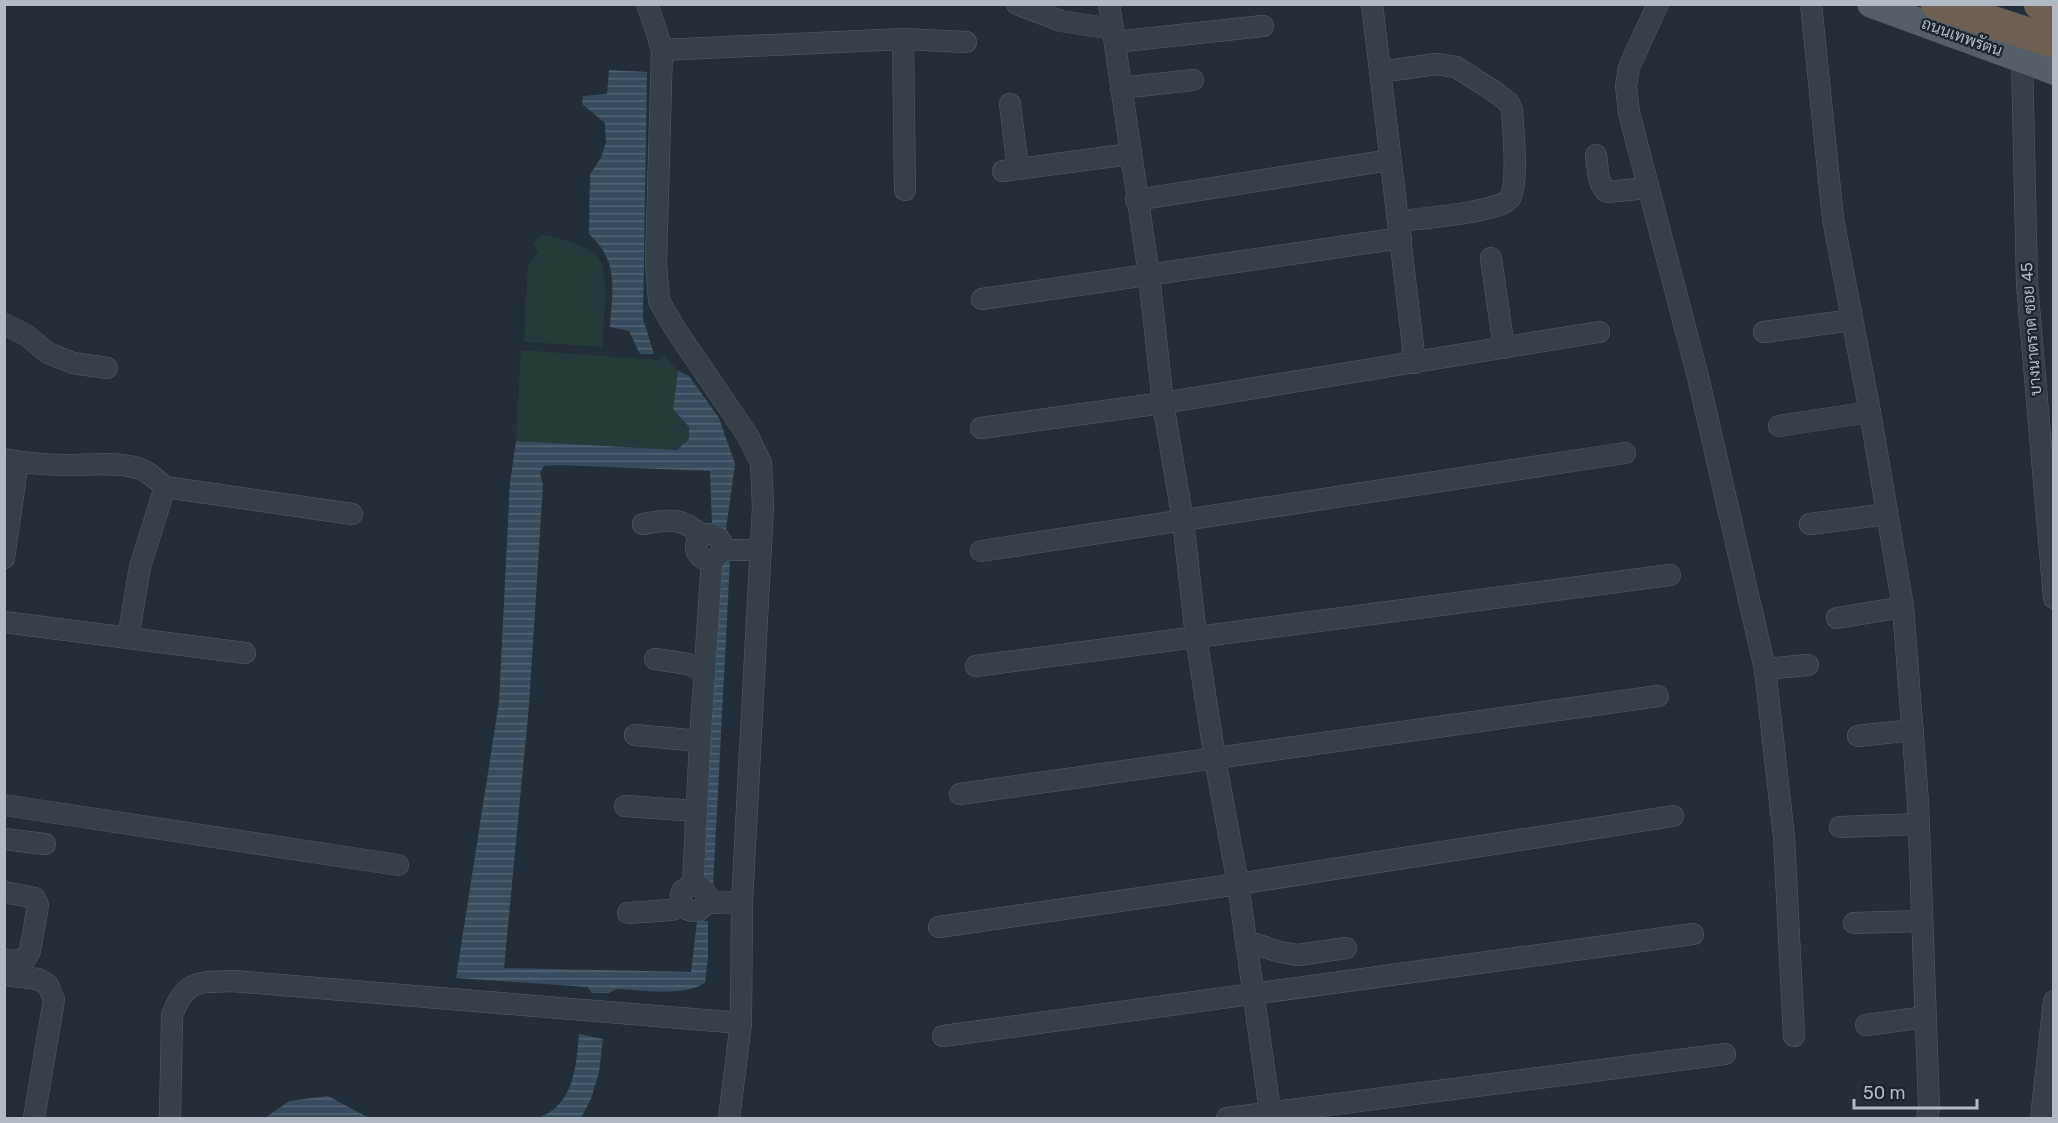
<svg xmlns="http://www.w3.org/2000/svg" width="2058" height="1123" font-family="Rubik,Sarabun,sans-serif">
<style>
.garden{fill:#253b3a}
.water{fill:url(#water-rules)}
.lines{fill:none;stroke-linecap:round;stroke-linejoin:round}
.minor-casing{stroke:#535e66;stroke-width:22}
.major-casing{stroke:#3f4952;stroke-width:28}
.highway-casing{stroke:#404b53;stroke-width:33}
.minor{stroke:#364049;stroke-width:21}
.major{stroke:#545f69;stroke-width:27}
.highway{stroke:#6e6053;stroke-width:32}
.labels{text-anchor:middle;dominant-baseline:central;stroke-width:4.5;stroke-linejoin:round;paint-order:stroke}
.street-label{font-size:16px;fill:#b0bbc5;stroke:#1b252d}
</style>
<defs>
<pattern id="water-rules" width="6" height="5" patternUnits="userSpaceOnUse" patternTransform="scale(1.5)"><rect width="6" height="5" fill="#364d5f"/><path d="M0 2.5h6" fill="none" stroke="#516574"/></pattern>
</defs>
<rect width="100%" height="100%" fill="#222e38"/>
<g class="garden">
<path d="M541 235C558 237 589 244 600 260 610 275 603 327 602 347L524 342 528 264 538 252 533 243Z"/>
<path d="M521 350 658 360 664 355 678 371 673 409 689 428V440L677 450 516 441Z"/>
</g>
<g class="water">
<path d="M609 70 647 72 643 319 654 354H640L629 331 610 327C612 290 620 262 589 234L590 174 601 158 606 142 605 123 582 104 583 96 607 94Z"/>
<path d="M678 371 689 376 719 418 735 464 725 537 712 524 710 471 558 465 544 466 540 473 543 485 529 705 504 968 691 972 697 921H708V957L705 983C683 997 642 990 616 989L609 993H592L588 987 456 978 499 702 510 482 516 441 677 450 689 439V427L673 409Z"/>
<path d="M730 561 713 886 701 885 717 562Z"/>
<path d="M579 1034 603 1039 599 1072 591 1099 581 1118H538C574 1105 576 1067 579 1034Z"/>
<path d="M328 1096 369 1118H265L289 1101Z"/>
</g>
<g class="lines">
<g class="minor-casing">
<g id="minor">
<path d="M647 4 656 30 662 50 656 262 659 301 674 327 748 436 761 463 763 506 742 902 741 1023 729 1118"/>
<path d="M1017 4 1061 21 1113 29"/>
<path d="M1109 4 1149 275 1163 403 1183 521 1196 636 1215 759 1238 884 1271 1118"/>
<path d="M1372 4 1415 363"/>
<path d="M1658 4 1629 67 1626 86 1629 113 1698 377 1765 669 1784 837 1794 1036"/>
<path d="M1811 4 1833 219 1870 412 1903 607 1918 802 1929 1107 1927 1118"/>
<path d="M903 39 905 190"/>
<path d="M1115 42 1263 26"/>
<path d="M662 50 903 39 966 42"/>
<path d="M2022 59 2027 284 2054 598"/>
<path d="M1380 72 1436 64 1456 67 1498 94 1509 103 1512 110C1513 130 1519 181 1510 198 1503 212 1417 219 1399 221"/>
<path d="M1121 88 1193 80"/>
<path d="M1010 104 1018 169"/>
<path d="M1596 155C1598 168 1597 183 1607 192L1648 188"/>
<path d="M1003 171 1130 154"/>
<path d="M1136 200 1390 160"/>
<path d="M1491 258 1504 348"/>
<path d="M982 299 1401 238"/>
<path d="M4 324 26 335 48 353 73 363 107 368"/>
<path d="M1764 332 1852 320"/>
<path d="M1779 426 1870 412"/>
<path d="M981 428 1163 403 1599 332"/>
<path d="M4 459C25 463 48 465 69 465 91 465 113 462 134 467 147 470 156 479 165 487L352 514"/>
<path d="M643 524C668 519 683 517 702 536"/>
<path d="M1810 524 1887 514"/>
<circle cx="709" cy="547" r="13"/>
<path d="M722 550H761"/>
<path d="M981 551 1625 453"/>
<path d="M4 558 18 462"/>
<path d="M1837 618 1903 607"/>
<path d="M4 622 245 653"/>
<path d="M128 638 140 567 165 487"/>
<path d="M655 659 688 664 704 672"/>
<path d="M976 666 1670 575"/>
<path d="M1765 669 1808 665"/>
<path d="M635 735 700 741"/>
<path d="M1858 736 1913 730"/>
<path d="M960 794 1658 696"/>
<path d="M4 805 398 865"/>
<path d="M625 806 697 811"/>
<path d="M1840 827 1919 824"/>
<path d="M4 839 45 844"/>
<path d="M693 884 700 741 712 560"/>
<path d="M4 892 35 898 38 905 30 951 26 958 14 961 4 960"/>
<path d="M707 903C708 892 704 887 693 884L682 891C678 903 684 912 698 911L707 903 742 902"/>
<path d="M628 913 671 910 683 906"/>
<path d="M1854 923 1922 921"/>
<path d="M939 927 1238 884 1673 816"/>
<path d="M1246 941 1280 952 1298 955 1346 948"/>
<path d="M4 975 38 979 48 985 54 1000 34 1118"/>
<path d="M1866 1025 1926 1017"/>
<path d="M943 1036 1693 934"/>
<path d="M170 1118 172 1016C184 980 198 982 233 981L741 1023"/>
<path d="M1227 1118 1725 1054"/>
<path d="M2041 1118 2054 1001"/>
</g>
</g>
<g class="major-casing">
<path id="major" d="M1871 4 2054 71"/>
</g>
<g class="highway-casing">
<g id="highway">
<path d="M1937 4 2054 42"/>
<path d="M2040 4 2054 10"/>
</g>
</g>
<use href="#minor" class="minor"/>
<use href="#major" class="major"/>
<use href="#highway" class="highway"/>
</g>
<g class="labels">
<g class="street-label">
<text transform="translate(1962 37) rotate(20)">ถนนเทพรัตน</text>
<text transform="translate(2031 329) rotate(-94)">บางนาตราด ซอย 45</text>
</g>
</g>
<rect width="2058" height="1123" fill="none" stroke="#b0bbc5" stroke-width="12"/>
<path d="M1854 1099v9h123v-9" fill="none" stroke="#b0bbc5" stroke-width="3"/>
<text x="1863" y="1099" font-size="18" fill="#b0bbc5" stroke="#1b252d" stroke-width="4.5" paint-order="stroke">50 m</text>
</svg>
